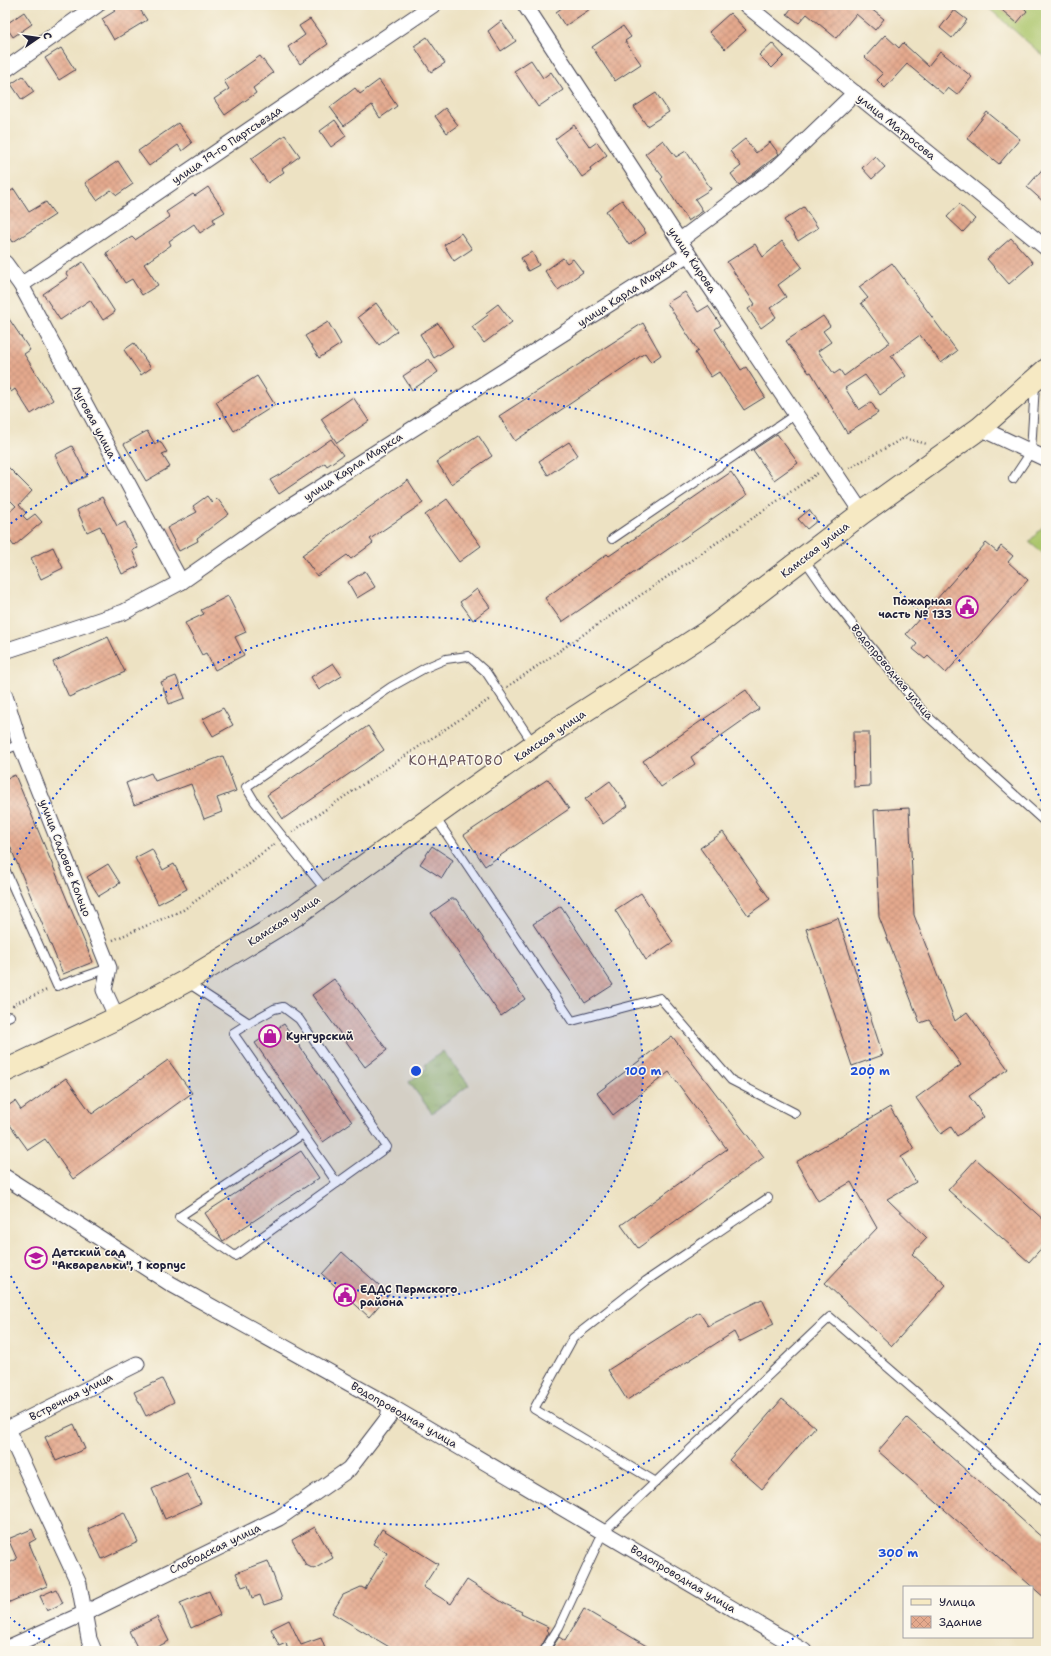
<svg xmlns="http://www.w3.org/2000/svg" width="1051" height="1656" font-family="'Shantell Sans',sans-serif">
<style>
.park{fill:url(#park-tufts);stroke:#677454}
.garden{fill:#acc66c;stroke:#677454}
.building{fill:url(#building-cross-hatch)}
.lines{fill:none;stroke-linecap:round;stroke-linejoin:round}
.lane-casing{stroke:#403f4f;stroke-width:10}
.street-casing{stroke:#403f4f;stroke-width:17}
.secondary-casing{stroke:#403f4f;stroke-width:24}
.path{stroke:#403f4f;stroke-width:2.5;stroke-dasharray:1 3;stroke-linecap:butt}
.lane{stroke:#fff;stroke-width:8}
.street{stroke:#fff;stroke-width:15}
.secondary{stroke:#f6e9c3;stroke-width:22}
.ring{fill:none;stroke:#1d4ed8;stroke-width:2;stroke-dasharray:2 4}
.labels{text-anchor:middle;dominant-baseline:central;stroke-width:3;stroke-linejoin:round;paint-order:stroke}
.street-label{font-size:11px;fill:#22223b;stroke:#fbf7ec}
.poi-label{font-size:11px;font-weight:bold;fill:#22223b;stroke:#fbf7ec;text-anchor:start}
.quarter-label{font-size:13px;letter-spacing:1px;fill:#665158;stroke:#fbf7ec}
.centre{fill:#1d4ed8;stroke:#fbf7ec;stroke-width:2}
.ring-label{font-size:12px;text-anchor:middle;font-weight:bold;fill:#1d4ed8;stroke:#fbf7ec;stroke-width:3;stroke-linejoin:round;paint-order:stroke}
</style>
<defs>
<pattern id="park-tufts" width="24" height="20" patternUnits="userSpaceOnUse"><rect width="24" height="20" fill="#acc66c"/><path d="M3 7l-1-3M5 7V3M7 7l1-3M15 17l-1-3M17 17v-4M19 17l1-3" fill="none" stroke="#94aa5e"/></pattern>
<pattern id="building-cross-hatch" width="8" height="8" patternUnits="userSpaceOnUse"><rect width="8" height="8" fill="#e4a98d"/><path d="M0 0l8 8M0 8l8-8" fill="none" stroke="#c3917b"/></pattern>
</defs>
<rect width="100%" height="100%" fill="#fbf7ec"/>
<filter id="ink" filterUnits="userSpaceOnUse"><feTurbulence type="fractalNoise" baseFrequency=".025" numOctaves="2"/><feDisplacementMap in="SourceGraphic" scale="8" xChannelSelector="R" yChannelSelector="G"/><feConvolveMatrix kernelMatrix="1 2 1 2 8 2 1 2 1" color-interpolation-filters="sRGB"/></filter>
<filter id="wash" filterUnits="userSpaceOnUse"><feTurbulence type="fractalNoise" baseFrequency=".012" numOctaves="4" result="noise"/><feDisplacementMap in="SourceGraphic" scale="16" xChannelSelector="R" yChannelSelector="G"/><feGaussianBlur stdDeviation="0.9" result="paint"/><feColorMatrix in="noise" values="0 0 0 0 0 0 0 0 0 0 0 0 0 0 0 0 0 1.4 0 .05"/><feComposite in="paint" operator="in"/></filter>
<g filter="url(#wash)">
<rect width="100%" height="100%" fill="#ede2c3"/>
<path class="park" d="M443 1051 469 1085 432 1113 409 1082 427 1068 425 1065Z"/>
<g class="garden">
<path d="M985 5H1046V58Z"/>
<path d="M1046 523V556L1029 542Z"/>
</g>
<g id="blocks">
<g class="building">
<path d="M112 5H137L147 20 114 40 102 19 115 11Z"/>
<path d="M566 5H596L565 26 556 12Z"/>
<path d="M794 5H866L884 19 875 30 856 14 836 38 807 14 799 23 787 14Z"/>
<path d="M996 5H1021L1027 11 1017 23Z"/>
<path d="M954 10 967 20 952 38 940 28Z"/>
<path d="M24 12 32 24 13 37 5 25Z"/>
<path d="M730 13 746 30 725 49 709 32Z"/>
<path d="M310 19 328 44 300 64 288 47 305 35 299 26Z"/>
<path d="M501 21 516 41 501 51 488 31Z"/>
<path d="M623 26 631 37 625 41 641 64 615 81 592 47Z"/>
<path d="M885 35 899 48 903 43 928 66 940 51 972 77 957 95 948 88 943 94 907 64 885 88 877 80 883 74 865 57Z"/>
<path d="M427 37 445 63 431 72 414 46Z"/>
<path d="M772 43 784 56 772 68 759 55Z"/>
<path d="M61 48 75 70 59 80 45 58Z"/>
<path d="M260 56 273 73 253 88 256 93 225 115 214 99 229 89 224 81Z"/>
<path d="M531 60 543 78 551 72 563 90 538 107 514 71Z"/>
<path d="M23 76 34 92 22 100 11 84Z"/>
<path d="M379 80 397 106 380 118 372 105 344 126 330 107 355 88 360 94Z"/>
<path d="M656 93 669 112 647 126 634 107Z"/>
<path d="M445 108 458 125 447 133 435 116Z"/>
<path d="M987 112 1020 139 999 164 967 138Z"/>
<path d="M335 120 346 136 331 147 320 131Z"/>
<path d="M178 123 192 143 182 151 178 145 149 166 138 151Z"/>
<path d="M574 125 590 147 597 142 607 155 590 168 591 171 582 177 555 139Z"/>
<path d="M285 135 300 156 282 169 284 172 268 183 251 159Z"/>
<path d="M745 139 756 153 770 142 779 154 739 185 731 174 741 166 730 151Z"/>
<path d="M663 140 676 157 686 151 711 189 695 199 703 211 688 221 661 179 663 177 645 154Z"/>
<path d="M875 156 885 167 872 179 862 168Z"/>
<path d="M118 161 133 184 117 195 111 190 97 200 85 183Z"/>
<path d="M1046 165V204L1027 187Z"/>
<path d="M208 187 225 212 213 219 215 223 200 233 194 224 169 241 171 245 144 264 158 285 142 295 132 279 125 283 106 253 132 237 135 240 170 217 166 212 193 194 195 196Z"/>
<path d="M14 189 29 212 46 202 55 215 13 242 5 229V195Z"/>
<path d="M622 200 646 233 629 245 606 211Z"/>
<path d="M959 204 975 219 963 232 947 217Z"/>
<path d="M804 207 818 228 798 241 784 220Z"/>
<path d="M461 233 472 249 454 261 444 245Z"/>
<path d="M1011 238 1033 263 1009 284 987 259Z"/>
<path d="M782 241 802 267 778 285 786 297 770 308 776 317 761 328 748 309 755 304 727 262 755 244 763 257Z"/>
<path d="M532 252 539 265 528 271 521 258Z"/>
<path d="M563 258 567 263 573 259 583 272 558 290 545 271Z"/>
<path d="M83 262 115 312 103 320 90 300 60 320 43 294 68 277 66 273Z"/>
<path d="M892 263 957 351 941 363 920 335 891 356 906 376 880 395 865 375 845 388 859 410 871 402 878 413 847 433 811 372 809 373 786 341 823 316 830 326 823 331 831 342 818 351 834 374 840 370 844 376 890 342 861 303 868 298 859 287Z"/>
<path d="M685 292 698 312 708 306 721 325 715 329 741 370 746 367 765 397 744 410 719 372 711 377 695 353 698 351 667 303Z"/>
<path d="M376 303 397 331 379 345 358 317Z"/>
<path d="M498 304 512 322 484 343 472 327 488 315 486 313Z"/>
<path d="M5 313 30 350 24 354 53 400 31 414 15 389 11 392 5 382Z"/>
<path d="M328 322 341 344 319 358 305 336Z"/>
<path d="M438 323 453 346 434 358 420 334Z"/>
<path d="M643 323 661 355 651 362 645 353 515 441 499 416Z"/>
<path d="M134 343 151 368 141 375 124 350Z"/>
<path d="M429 359 438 372 412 390 403 376Z"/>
<path d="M257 376 275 405 234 431 216 402Z"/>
<path d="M353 397 369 421 337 443 321 419Z"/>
<path d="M147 431 155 444 160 441 167 452 162 454 170 467 146 481 124 444Z"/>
<path d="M777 434 798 463 774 480 753 450Z"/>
<path d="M478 435 492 456 451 484 437 462Z"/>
<path d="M331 439 343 455 327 466 325 463 279 494 270 480 286 471Z"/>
<path d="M569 442 578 455 548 475 539 461Z"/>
<path d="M72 446 87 476 70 484 55 455Z"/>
<path d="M5 464 32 491 19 505 26 513 23 516 27 520 35 514 42 522 14 546 7 537 10 535 5 529V516L16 506 5 495Z"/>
<path d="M731 472 747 495 562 622 545 598 607 554 609 556Z"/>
<path d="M408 480 423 503 370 539 373 543 351 559 347 555 317 576 302 555Z"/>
<path d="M207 496 212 503 217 498 229 514 197 538 198 541 179 551 167 528 197 512 193 506Z"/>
<path d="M102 497 117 526 125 522 138 548 132 550 139 566 122 574 100 526 87 532 77 510Z"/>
<path d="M447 499 481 546 459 562 425 515Z"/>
<path d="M809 510 817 521 807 529 798 519Z"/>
<path d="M986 543 997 552 1001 546 1013 556 1008 562 1028 580 946 673 928 656 925 659 913 649 917 644 906 634Z"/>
<path d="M53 547 63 568 41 579 31 558Z"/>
<path d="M365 571 375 587 357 598 348 582Z"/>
<path d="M477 589 490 607 473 620 460 602Z"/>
<path d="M228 596 246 632 235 637 244 655 215 670 206 653 202 655 185 623 204 614 201 610Z"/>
<path d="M108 637 125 672 69 697 53 662Z"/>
<path d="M333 663 342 676 319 690 311 677Z"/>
<path d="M176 676 185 698 169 704 161 682Z"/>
<path d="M746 690 759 709 691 757 695 764 661 787 643 761Z"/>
<path d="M223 708 233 725 213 736 203 719Z"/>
<path d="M368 726 384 750 283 819 267 795Z"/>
<path d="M853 732H869L870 786 854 787Z"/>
<path d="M223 756 236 791 217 798 222 812 204 819 191 784 134 805 126 783 151 773 155 781Z"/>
<path d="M15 775 93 962 63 974 5 834V779Z"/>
<path d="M548 779 569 809 485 866 464 835Z"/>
<path d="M610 781 628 806 603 824 585 799Z"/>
<path d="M909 808 914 915 955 1021 967 1012 1008 1069 969 1096 984 1117 957 1136 951 1127 941 1134 916 1098 961 1065 929 1020 920 1023 879 917 874 810Z"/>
<path d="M723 832 770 899 748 915 700 848Z"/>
<path d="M432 846 453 860 442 878 420 864Z"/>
<path d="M152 849 163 870 174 864 187 889 158 904 135 858Z"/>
<path d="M108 864 120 883 99 896 87 877Z"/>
<path d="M641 893 673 942 646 960 615 910Z"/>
<path d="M451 899H456L525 999 501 1016 431 913Z"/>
<path d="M561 906 613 985 585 1003 533 924Z"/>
<path d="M838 918 883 1055 852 1066 806 929Z"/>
<path d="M334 979 387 1050 365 1067 312 995Z"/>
<path d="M284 1024 352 1122 323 1142 255 1043Z"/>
<path d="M672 1036 764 1157 638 1248 621 1225 727 1149 669 1072 613 1115 597 1093Z"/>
<path d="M168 1060 192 1093 73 1179 45 1139 28 1150 5 1118V1108L15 1101 21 1110 66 1078 92 1114Z"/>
<path d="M890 1107 914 1149 901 1157 916 1182 887 1199 927 1238 912 1254 946 1285 892 1346 825 1283 877 1228 851 1182 818 1201 796 1162Z"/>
<path d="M301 1151 319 1178 223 1241 205 1213Z"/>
<path d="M976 1159 1046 1222V1243L1029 1262 948 1190Z"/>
<path d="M342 1252 389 1294 369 1317 322 1274Z"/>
<path d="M762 1299 774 1324 739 1342 734 1332 627 1400 608 1370 699 1312 708 1326Z"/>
<path d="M162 1379 174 1402 146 1416 134 1392Z"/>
<path d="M782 1399 815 1427 762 1489 729 1460Z"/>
<path d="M907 1418 1046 1541V1599L878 1451Z"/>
<path d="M74 1424 85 1449 56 1461 45 1437Z"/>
<path d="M187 1473 201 1503 165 1519 152 1489Z"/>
<path d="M124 1512 138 1542 102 1559 88 1529Z"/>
<path d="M315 1527 333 1558 314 1569 306 1565 292 1540Z"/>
<path d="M32 1529 36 1539 29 1543 47 1586 5 1604V1565L17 1559 8 1539Z"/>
<path d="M382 1529 438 1564 423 1587 451 1604 467 1580 505 1604 522 1612 521 1614 548 1627 546 1630 549 1632 539 1651H396L332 1613 343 1595 361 1587 365 1589 387 1553 373 1544Z"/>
<path d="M268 1561 282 1599 264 1605 260 1595 252 1598 248 1585 242 1587 236 1573Z"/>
<path d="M56 1589 63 1603 47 1611 40 1596Z"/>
<path d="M209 1591 220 1615 191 1628 180 1603Z"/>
<path d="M584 1609 655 1651H550L559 1637 565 1641Z"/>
<path d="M157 1617 169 1641 149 1651H139L129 1631Z"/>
<path d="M289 1620 301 1645 321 1638 326 1651H288L286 1643 279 1646 271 1629Z"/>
</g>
</g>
</g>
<g filter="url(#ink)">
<use href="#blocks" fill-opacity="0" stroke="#403f4f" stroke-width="1"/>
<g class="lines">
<g class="lane-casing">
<g id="lane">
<path d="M1013 479 1031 452 1035 384"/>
<path d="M612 539 796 414"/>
<path d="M804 559 829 595 924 713 1046 823"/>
<path d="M5 750 20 744"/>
<path d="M435 817 572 1021 660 998 731 1080 795 1113"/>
<path d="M5 869 57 986 109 968"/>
<path d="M327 892 255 802 246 787 391 687 425 668 446 659 468 656 486 672 534 745"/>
<path d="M188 983 249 1023 233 1033 337 1183 235 1256 179 1217 303 1134"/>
<path d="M5 1018 10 1016"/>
<path d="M249 1023 274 1009 283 1007 299 1019 387 1147 337 1183"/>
<path d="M656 1482 534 1409 573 1338 646 1281 768 1198"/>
<path d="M544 1651 559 1627 603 1532 830 1317 1046 1505"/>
</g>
</g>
<g class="street-casing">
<g id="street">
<path d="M525 5 688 254 862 513"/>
<path d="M746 5 1046 248"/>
<path d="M5 70 97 5"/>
<path d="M679 241 778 167 855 93"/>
<path d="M5 263 21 285 181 582"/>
<path d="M21 285 433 5"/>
<path d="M980 428 1046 459"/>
<path d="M5 651 124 612 181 582 271 519 688 254"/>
<path d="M5 696 20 744 109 968 104 990 117 1018"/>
<path d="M5 1177 171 1284 390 1406 804 1651"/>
<path d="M7 1429 79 1584 89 1639 94 1651"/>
<path d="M5 1430 137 1364"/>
<path d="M5 1649 85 1613 279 1518 349 1469 388 1418 390 1406"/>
</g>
</g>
<g class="secondary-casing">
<path id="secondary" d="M5 1071 117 1018 186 981 295 915 552 732 707 632 862 513 980 428 1046 370"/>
</g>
<g class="path">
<path d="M849 468 904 438 927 444"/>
<path d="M507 687 818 473"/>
<path d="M292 832 490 699"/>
<path d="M113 940 183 910 275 844"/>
<path d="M13 1006 14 1004 47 990"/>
</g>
<use href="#lane" class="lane"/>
<use href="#street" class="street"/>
<use href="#secondary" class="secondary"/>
</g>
</g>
<circle cx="416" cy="1071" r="227" fill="#1d4ed8" fill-opacity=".12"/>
<g class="ring">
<circle cx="416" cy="1071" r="227"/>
<path d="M6 876A454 454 0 1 1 6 1266"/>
<path d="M1045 1332A681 681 0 0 1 777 1649M55 1649A681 681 0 0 1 6 1615M6 527A681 681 0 0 1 1045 810"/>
</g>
<defs>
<g id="civic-ring" transform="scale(1.15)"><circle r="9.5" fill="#fbf7ec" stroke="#b5179e" stroke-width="1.5"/><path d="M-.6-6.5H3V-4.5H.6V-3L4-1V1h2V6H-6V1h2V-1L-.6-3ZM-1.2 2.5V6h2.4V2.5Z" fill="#b5179e"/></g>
<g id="shop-ring" transform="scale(1.15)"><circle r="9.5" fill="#fbf7ec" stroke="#b5179e" stroke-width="1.5"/><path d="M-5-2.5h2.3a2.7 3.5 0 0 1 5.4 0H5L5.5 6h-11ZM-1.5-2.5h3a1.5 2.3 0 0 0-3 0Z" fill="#b5179e"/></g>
<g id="school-ring" transform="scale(1.15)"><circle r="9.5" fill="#fbf7ec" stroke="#b5179e" stroke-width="1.5"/><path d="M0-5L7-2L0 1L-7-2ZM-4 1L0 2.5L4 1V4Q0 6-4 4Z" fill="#b5179e"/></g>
</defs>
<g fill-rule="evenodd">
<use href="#civic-ring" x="967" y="607"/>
<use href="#shop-ring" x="270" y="1036"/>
<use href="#school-ring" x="36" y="1258"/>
<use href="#civic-ring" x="345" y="1295"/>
</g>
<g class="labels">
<g class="street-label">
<text transform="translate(896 127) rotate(39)">улица Матросова</text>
<text transform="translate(227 145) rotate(-34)">улица 19-го Партсъезда</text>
<text transform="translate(692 260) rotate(56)">улица Кирова</text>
<text transform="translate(627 293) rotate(-33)">улица Карла Маркса</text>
<text transform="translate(94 422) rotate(62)">Луговая улица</text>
<text transform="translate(353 467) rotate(-33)">улица Карла Маркса</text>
<text transform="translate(815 550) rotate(-38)">Камская улица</text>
<text transform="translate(892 672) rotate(50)">Водопроводная улица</text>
<text transform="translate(550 736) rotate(-34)">Камская улица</text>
<text transform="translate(65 858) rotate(69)">улица Садовое Кольцо</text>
<text transform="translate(284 921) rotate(-33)">Камская улица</text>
<text transform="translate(71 1397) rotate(-27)">Встречная улица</text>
<text transform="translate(404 1415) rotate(30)">Водопроводная улица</text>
<text transform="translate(215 1549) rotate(-26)">Слободская улица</text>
<text transform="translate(683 1579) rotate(31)">Водопроводная улица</text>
</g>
<g class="poi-label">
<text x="952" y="601" text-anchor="end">Пожарная<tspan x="952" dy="13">часть № 133</tspan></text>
<text x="286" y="1036">Кунгурский</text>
<text x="52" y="1252">Детский сад<tspan x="52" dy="13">"Акварельки", 1 корпус</tspan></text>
<text x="360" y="1289">ЕДДС Пермского<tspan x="360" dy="13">района</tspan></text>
</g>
<g class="quarter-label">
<text x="456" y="760">КОНДРАТОВО</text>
</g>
</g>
<circle cx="416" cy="1071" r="6" class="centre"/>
<g class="ring-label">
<text x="643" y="1075">100 m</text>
<text x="870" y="1075">200 m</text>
<text x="898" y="1557">300 m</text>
</g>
<rect width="1051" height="1656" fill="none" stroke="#fbf7ec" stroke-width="20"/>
<rect x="903" y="1586" width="130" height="52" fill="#fbf7ec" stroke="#a4a2a5"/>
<rect x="911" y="1599" width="20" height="6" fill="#f6e9c3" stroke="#a4a2a5"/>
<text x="939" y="1606" font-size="12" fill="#22223b">Улица</text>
<rect x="911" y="1616" width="20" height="12" fill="url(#building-cross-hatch)" stroke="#a4a2a5"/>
<text x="939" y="1626" font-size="12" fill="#22223b">Здание</text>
<g transform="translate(38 38) rotate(77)" stroke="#fbf7ec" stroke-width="3" paint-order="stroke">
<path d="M0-3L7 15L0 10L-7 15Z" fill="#22223b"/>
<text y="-6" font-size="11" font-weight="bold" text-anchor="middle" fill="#22223b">С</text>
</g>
</svg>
